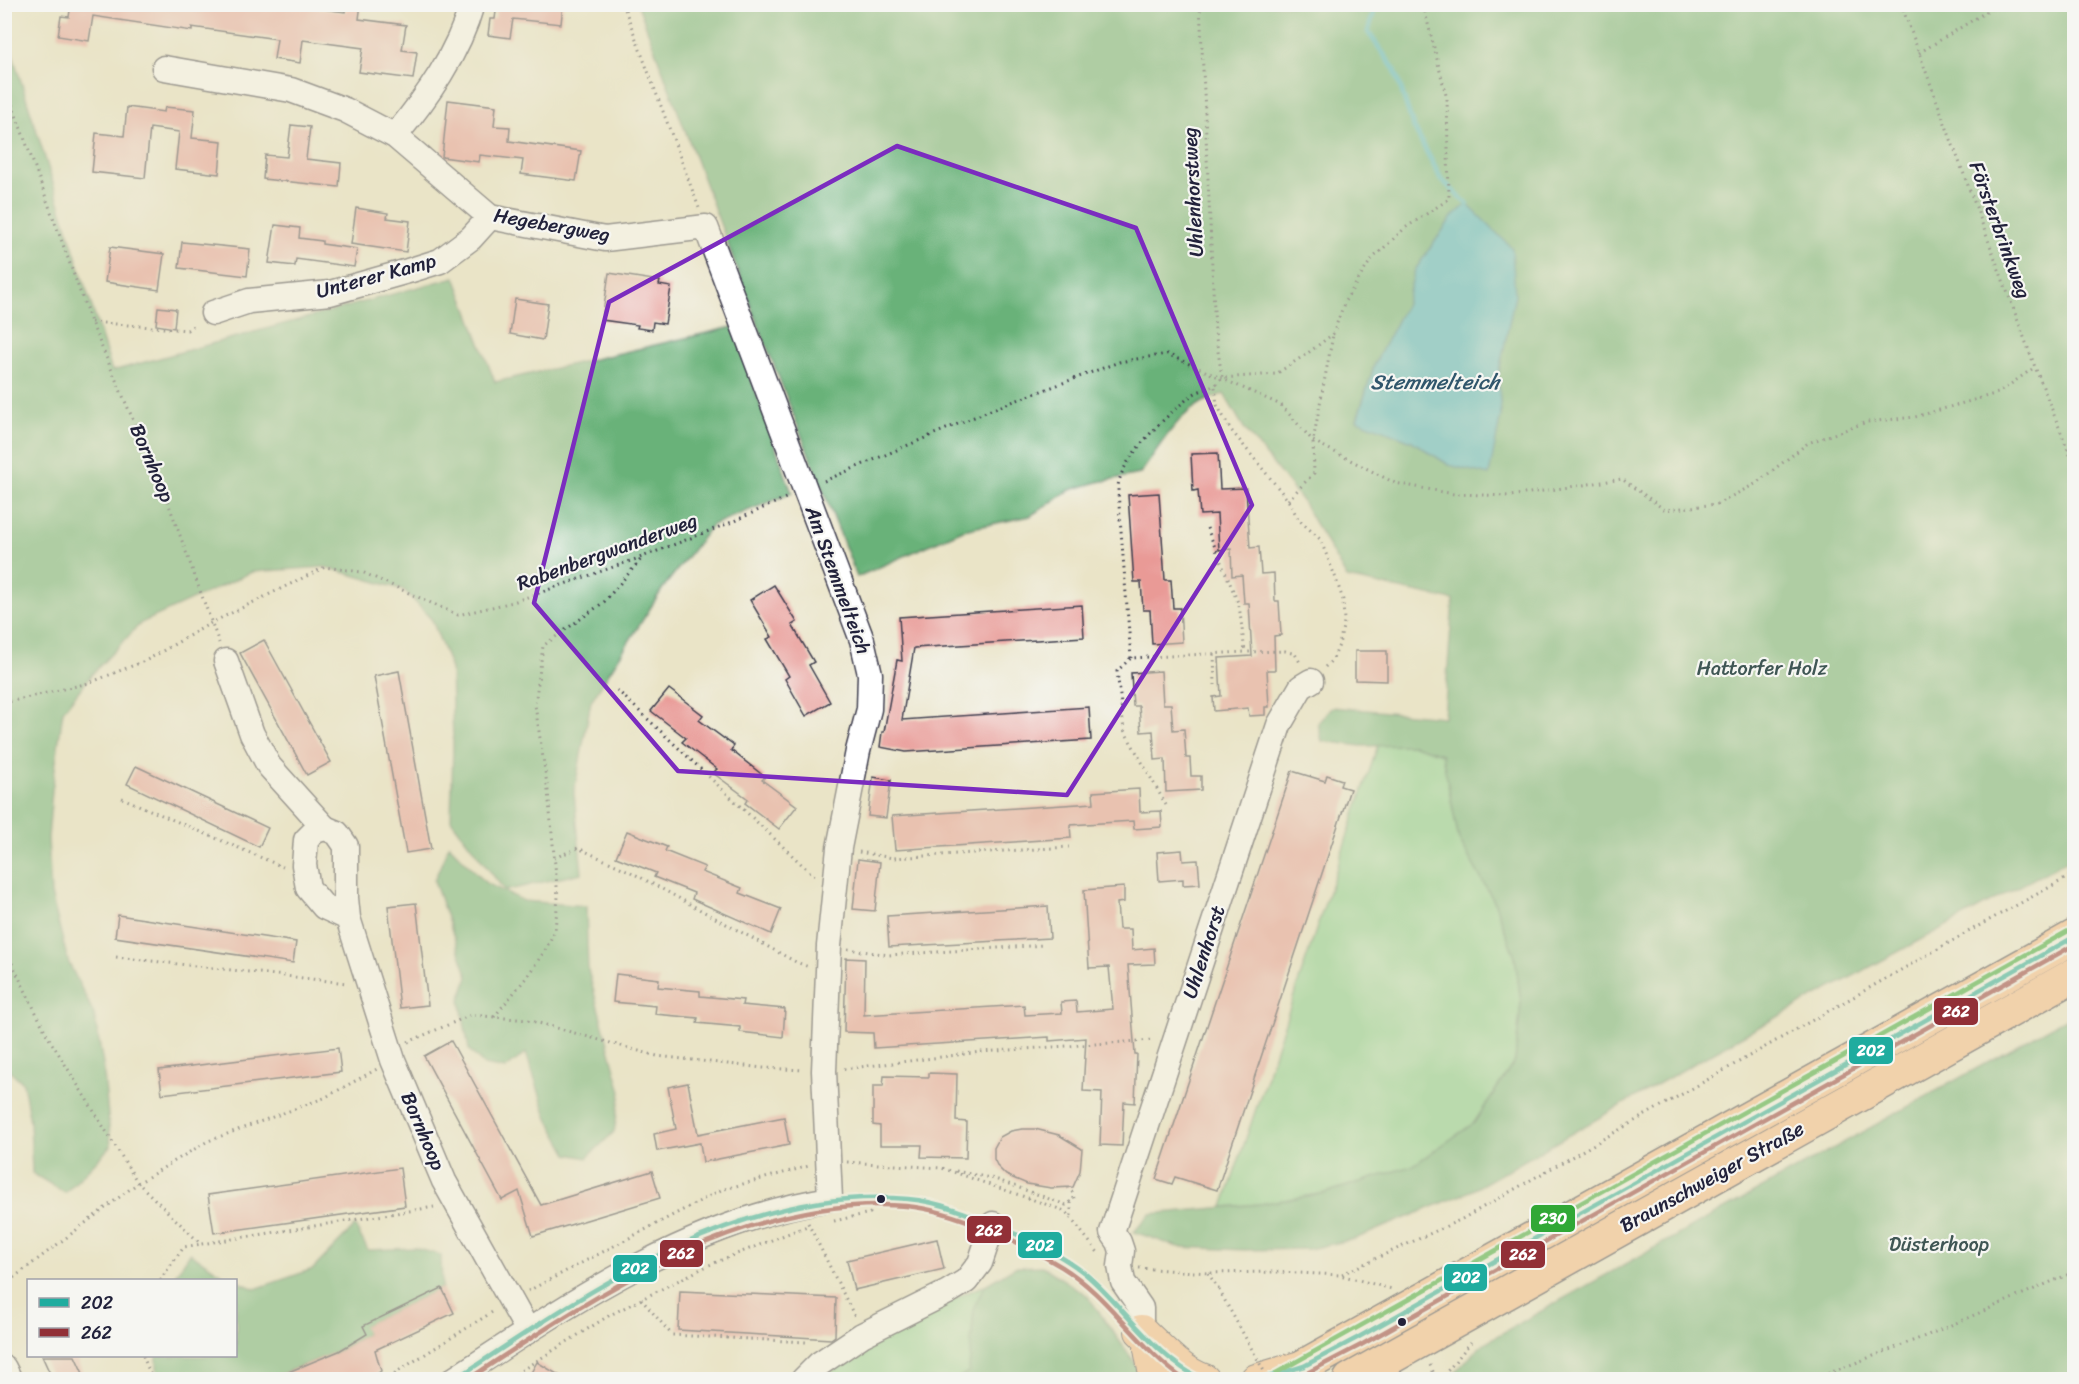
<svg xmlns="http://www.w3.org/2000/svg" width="2079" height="1384" font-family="Sriracha,sans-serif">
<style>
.green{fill:#82cf8e;stroke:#527864;stroke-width:1.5}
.forest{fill:#69b279;stroke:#466a5a;stroke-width:1.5;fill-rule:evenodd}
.water{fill:#4bb7c7;stroke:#366c81;stroke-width:1.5}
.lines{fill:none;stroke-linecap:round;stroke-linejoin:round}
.stream{stroke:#4bb7c7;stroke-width:5}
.building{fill:#e99a96}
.minor-casing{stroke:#403f50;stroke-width:27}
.major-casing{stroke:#403f50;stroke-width:34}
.highway-casing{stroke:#403f50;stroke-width:36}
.path{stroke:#403f50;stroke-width:3;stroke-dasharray:1.5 4.5;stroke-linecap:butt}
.minor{stroke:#fff;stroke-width:24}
.major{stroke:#fabc8b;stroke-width:32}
.highway{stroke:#fabc8b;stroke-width:33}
.path-bridge{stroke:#403f50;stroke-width:3;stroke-dasharray:1.5 4.5;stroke-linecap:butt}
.bus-1-casing{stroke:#f6f6f2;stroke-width:9}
.bus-2-casing{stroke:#f6f6f2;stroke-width:9}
.bus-3-casing{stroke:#f6f6f2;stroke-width:9}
.bus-1{stroke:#1fac9f;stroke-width:4.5}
.bus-2{stroke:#923037;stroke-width:4.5}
.bus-3{stroke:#31a836;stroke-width:4.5}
.marked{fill:none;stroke:#7b2cbf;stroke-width:4.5;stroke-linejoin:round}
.bus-dot{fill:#22223b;stroke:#f6f6f2;stroke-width:2}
.labels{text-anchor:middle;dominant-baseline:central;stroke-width:4.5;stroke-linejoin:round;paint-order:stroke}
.street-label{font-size:20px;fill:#22223b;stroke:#f6f6f2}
.park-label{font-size:20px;fill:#3f5654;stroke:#f6f6f2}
.water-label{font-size:21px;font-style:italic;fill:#30566c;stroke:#f6f6f2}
.line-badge{stroke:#f6f6f2;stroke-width:2}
.badge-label{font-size:16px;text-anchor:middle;font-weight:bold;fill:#fff}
</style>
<rect width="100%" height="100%" fill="#f6f6f2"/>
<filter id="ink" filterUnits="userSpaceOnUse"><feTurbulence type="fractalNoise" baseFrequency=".0167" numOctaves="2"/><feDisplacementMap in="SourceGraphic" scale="12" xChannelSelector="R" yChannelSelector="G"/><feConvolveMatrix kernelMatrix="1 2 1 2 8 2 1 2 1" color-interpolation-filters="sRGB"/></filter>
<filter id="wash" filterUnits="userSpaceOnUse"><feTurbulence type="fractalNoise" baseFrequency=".008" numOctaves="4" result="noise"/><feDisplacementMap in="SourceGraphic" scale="24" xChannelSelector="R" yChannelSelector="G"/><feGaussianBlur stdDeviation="1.35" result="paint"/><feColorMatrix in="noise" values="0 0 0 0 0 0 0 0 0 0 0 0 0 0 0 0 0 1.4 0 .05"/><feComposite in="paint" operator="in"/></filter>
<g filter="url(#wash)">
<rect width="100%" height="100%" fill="#eae4c7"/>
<g class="green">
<path d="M1378 745H1414L1442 754 1459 840 1494 901 1515 957 1521 1002 1515 1061 1474 1123 1412 1166 1325 1193 1260 1204 1223 1207Z"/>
<path d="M985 1285 974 1307 969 1371 957 1379 821 1380C869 1341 928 1309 985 1285Z"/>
</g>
<g class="forest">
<path d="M638 5H2074V857L1744 1035 1471 1191 1355 1239 1309 1249 1245 1250 1178 1247 1134 1232 1150 1214 1260 1204 1325 1193 1412 1166 1474 1123 1515 1061 1521 1002 1515 957 1494 901 1459 840 1442 754 1414 745 1361 746 1322 741 1318 723 1332 707 1444 717 1453 600 1347 578 1302 501 1244 428 1224 394C1181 404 1164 441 1140 474L1098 482 1070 490 1030 516 963 530 857 577 757 322ZM1452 217 1515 295 1498 376 1501 415 1449 465 1412 441 1357 419 1375 363 1406 304 1415 270Z"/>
<path d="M4 27 112 371 455 277 495 382 733 327 792 493 712 525 663 588 591 701 574 793 582 873 505 891 451 820 453 744 451 669 432 620 404 590 325 567 252 572 141 623 92 674 63 711 52 791 48 838 51 894 68 961 94 1014 103 1064 111 1146 65 1193 32 1173 30 1122 23 1083 5 1066Z"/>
<path d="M449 845 486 883 524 901 586 906 588 970 621 1092 614 1132 587 1158 568 1154 548 1119 526 1053 505 1069 484 1065 469 1050 460 1000 468 977 434 881Z"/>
<path d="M2074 1014V1379H1448L1484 1343Z"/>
<path d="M355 1226 368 1250 415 1248 441 1255 442 1288 364 1326 367 1334 332 1354 268 1379H164L157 1373V1356H236V1280H172L190 1253 224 1275 255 1289 313 1269Z"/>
<path d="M1042 1266 1087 1295 1138 1367 1139 1379 957 1380 969 1371 974 1307 985 1285 1015 1267Z"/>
</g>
<path class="water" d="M1467 204 1512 248 1515 295 1498 376 1501 415 1489 475 1449 465 1412 441 1357 420 1375 363 1406 304 1415 270 1452 217Z"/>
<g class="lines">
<path class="stream" d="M1376 4 1368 32 1395 70 1413 126 1441 179 1467 204"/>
</g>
<g id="blocks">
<g class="building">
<path d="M71 4H285L345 12 346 4H361L359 19 406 25 402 50 417 52 413 79 359 72 363 48 303 40 300 63 274 59 277 39 192 27V31L93 16 89 41 58 36 61 16 69 17Z"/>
<path d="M497 4H563L561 24 513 19 510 38 488 35 490 19H495Z"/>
<path d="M448 100 496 106 494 126 510 127 509 141 581 151 576 181 521 174 523 160 480 155 479 162 442 157Z"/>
<path d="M127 107 164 112 165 107 195 110 192 138 222 141 219 174 175 169 179 132 150 128 145 178 92 172 96 133 124 136Z"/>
<path d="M291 125 310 127 306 159 341 163 339 187 263 179 265 155 287 157Z"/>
<path d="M356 208 388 213 387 218 410 221 406 252 351 244Z"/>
<path d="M275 225 300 228 299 238 322 241V244L357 249 354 267 296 259 295 266 269 263Z"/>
<path d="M182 242 250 249 247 276 179 268Z"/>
<path d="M110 247 164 254 159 290 105 282Z"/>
<path d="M609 273 660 281 659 285 671 287 665 324 653 322 652 330 637 328 638 325 602 320Z"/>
<path d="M515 299 548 304 543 340 510 334Z"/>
<path d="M158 307 176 309 174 328 156 325Z"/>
<path d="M1218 453 1220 489 1246 488 1250 548 1259 547 1261 574 1274 573 1275 601H1279L1281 635 1274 636 1275 670H1267L1269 707H1265V715L1249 716 1248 708 1214 711 1213 697 1221 696 1219 658 1252 656 1249 603H1244L1242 575 1232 576 1231 549 1219 550 1217 514 1200 515 1198 490 1193 491 1191 454Z"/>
<path d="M1159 493 1165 580H1171L1173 608H1180L1182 642 1152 644 1150 610H1143L1141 582H1134L1128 495Z"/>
<path d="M774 585 797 622 792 625 814 662 809 665 830 702 806 716 785 679 789 676 767 639 772 637 750 600Z"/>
<path d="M1082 605 1084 637 914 648 902 720 1089 707 1091 740 906 752 880 747 882 732H884L897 660 902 661 899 617Z"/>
<path d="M264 640 331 762 307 775 240 653Z"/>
<path d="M1355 651H1387V681L1355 680Z"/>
<path d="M399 671 431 849 406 853 374 676Z"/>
<path d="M1161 671 1163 704H1171L1173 730 1184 729 1186 758H1190L1191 776H1201V790L1166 792 1165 759 1155 760 1153 731 1141 732 1139 706H1133L1131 673Z"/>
<path d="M669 689 703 715 699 720 734 746 731 750 765 777 762 780 797 806 779 829 745 803 748 799 713 773 717 769 682 742 686 738 651 711Z"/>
<path d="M136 766 268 828 259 847 127 784Z"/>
<path d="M1292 771 1325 781 1327 775 1342 780 1340 786 1350 789 1217 1190 1175 1177 1172 1184 1156 1179Z"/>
<path d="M873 777 891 780 886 818 868 816Z"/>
<path d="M1139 789 1140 812 1161 811 1162 827 1134 829 1133 821 1070 825 1071 838 895 850 892 816 1094 803 1093 792Z"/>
<path d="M627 831 667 847 665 851 705 867 702 872 742 888 740 893 781 909 771 934 692 899 694 893 654 877 656 873 616 857Z"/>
<path d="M1182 850 1183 861 1198 860 1200 884 1183 885V879L1159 881 1157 852Z"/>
<path d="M858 859 880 862 875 911 853 909Z"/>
<path d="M1124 887V902L1117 903 1119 929H1131L1132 950 1154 948 1155 964 1128 965 1135 1054H1137L1135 1103 1124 1102 1122 1146 1100 1145 1102 1092 1083 1091 1086 1038 1049 1041V1037L874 1048 873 1033 844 1032 846 958 865 959 864 1015 1024 1005 1025 1015 1062 1013 1061 1002 1076 1001 1077 1012 1113 1009 1109 967 1089 968 1084 890Z"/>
<path d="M416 903 428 1005 400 1008 388 906Z"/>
<path d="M1048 906 1050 938 889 947 887 916Z"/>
<path d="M118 915 296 942 293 963 115 937Z"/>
<path d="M616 974 659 979 658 987 700 991V996L743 1000 742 1005 785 1009 783 1037 740 1032V1027L697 1023 698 1018 655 1014 656 1006 613 1002Z"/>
<path d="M451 1041 541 1205 652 1171 660 1198 533 1236 519 1191 502 1200 424 1056Z"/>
<path d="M338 1048 341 1072 162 1094 159 1070Z"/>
<path d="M929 1073 957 1074 956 1121 967 1122 966 1158 921 1157 922 1145H880V1126L873 1125V1086H883L884 1076 929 1077Z"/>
<path d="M688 1083 698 1134 784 1117 789 1145 703 1162 700 1143 657 1151 654 1134 676 1129 668 1087Z"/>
<path d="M1022 1129H1035L1059 1135 1082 1149 1080 1171 1073 1187 1051 1188 1027 1184 1006 1175 998 1167 994 1159V1148L1000 1137 1011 1131Z"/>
<path d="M400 1168 405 1206 214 1233 208 1195Z"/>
<path d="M937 1239 944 1269 854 1290 847 1260Z"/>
<path d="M442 1288 454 1313 375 1350 381 1371 368 1380H269L339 1351 367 1334 363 1326Z"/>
<path d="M680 1291 836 1298 835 1336 831 1339 678 1330Z"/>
<path d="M42 1356H75L86 1380H53Z"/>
<path d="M537 1362 567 1380H527Z"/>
</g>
</g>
</g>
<g filter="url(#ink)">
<use href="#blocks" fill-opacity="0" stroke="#403f50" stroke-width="1.5"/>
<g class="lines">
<g class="minor-casing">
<g id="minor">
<path d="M164 68 291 90 345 110 395 136 490 217 605 239 706 227 862 640 870 674 869 709 858 751 839 848 829 946 824 1071 830 1199C690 1221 569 1304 453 1380"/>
<path d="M395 136C427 97 458 54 472 4"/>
<path d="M213 313 249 301 330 293 408 271 440 261 471 238 490 217"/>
<path d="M226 661 252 734 269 766 325 828"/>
<path d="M348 918 346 898V846L337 833 325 828 315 831 306 840 304 865 308 888 324 907 348 918 393 1060 444 1181 528 1331"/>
<path d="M1149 1346 1141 1331V1308L1123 1282 1120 1266 1122 1251 1119 1242 1112 1232 1279 725 1301 687 1311 681"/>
<path d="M4 1368 10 1380"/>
<path d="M803 1380 819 1364 862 1335 948 1292 966 1281 980 1263 993 1224"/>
</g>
</g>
<g class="major-casing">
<g id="major">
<path d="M1141 1331C1160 1349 1179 1371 1204 1380"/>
<path d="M1150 1349 1156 1380"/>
<path d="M1256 1380 1304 1366"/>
</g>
</g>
<g class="highway-casing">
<g id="highway">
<path d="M1304 1366 2074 937"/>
<path d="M1350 1380 2074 975"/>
</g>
</g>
<g class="path">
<path d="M623 4 699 208"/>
<path d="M1200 4 1215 332 1222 377"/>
<path d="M1901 4 2035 367 2074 465"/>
<path d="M1919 53 1999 4"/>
<path d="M4 82 91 322 165 494 219 643"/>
<path d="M91 322 187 330 196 324"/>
<path d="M1215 387 1217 405 1231 430 1288 500 1299 520 1320 539 1335 576 1343 600 1344 622 1339 645 1333 659 1325 667"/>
<path d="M824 481 993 409 1119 362 1167 354 1281 405 1313 441 1395 483 1454 494 1510 496 1622 479 1665 510 1717 504 1755 484 1808 443 1867 422 1915 417 1998 393 2035 367"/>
<path d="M1288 500 1314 473 1313 441 1333 335"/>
<path d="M1207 528 1239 605 1245 652"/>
<path d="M1214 654 1215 685"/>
<path d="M1131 658 1118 492C1118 488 1118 482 1120 478 1128 452 1169 413 1191 396 1203 387 1210 392 1222 378L1276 374 1308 353 1333 334 1345 301 1371 260 1405 228 1449 199 1447 99 1423 4"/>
<path d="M617 690 813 875 816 876"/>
<path d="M4 703 89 683 147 660 211 623 325 567 362 572 458 615 513 602 642 557 732 522 788 497"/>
<path d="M122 798 283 867"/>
<path d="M1166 805 1124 730 1117 671 1131 658 1245 652 1285 651 1295 654 1301 664"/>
<path d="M859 852 893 858 1069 847"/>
<path d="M554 858 578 848 629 871 796 962 809 967"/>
<path d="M4 947 47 1035 138 1183 201 1244 434 1207"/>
<path d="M848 949 889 955 1045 945"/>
<path d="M116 957 347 983"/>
<path d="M494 1017 526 978 546 949 555 930 558 897 548 791 535 705 543 646 604 602 642 558"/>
<path d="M408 1042 471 1015 528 1020 657 1056 763 1068 804 1070"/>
<path d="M844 1069 981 1052 1153 1040"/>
<path d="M847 1162 942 1168 1065 1211 1100 1255"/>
<path d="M956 1171 995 1179 1066 1205 1074 1199 1073 1193 1068 1188"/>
<path d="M1071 1216V1203"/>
<path d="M834 1221 870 1213 871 1198"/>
<path d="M808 1223 855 1317"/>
<path d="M1139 1268 1208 1273 1278 1272 1340 1275 1392 1289"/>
<path d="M1208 1273 1219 1290"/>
<path d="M1342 1274 1462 1219 1982 924 2074 874"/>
<path d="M160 1280 184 1247 201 1244"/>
<path d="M4 1285 138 1183 208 1141 324 1098 377 1069"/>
<path d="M528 1291 721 1190 809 1166"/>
<path d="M641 1299 672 1335 806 1342 807 1346"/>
<path d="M143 1356 151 1376 154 1380"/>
<path d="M1430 1365 1437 1380"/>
<path d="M384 1380 494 1311"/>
<path d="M506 1380 610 1315 709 1265 807 1226"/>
<path d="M1440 1380 1471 1342"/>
<path d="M1811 1380 1928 1335 2074 1272"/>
</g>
<use href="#minor" class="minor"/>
<use href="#major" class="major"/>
<use href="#highway" class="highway"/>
<path class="path-bridge" d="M1219 1290 1269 1380"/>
<g class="bus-1-casing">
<g id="bus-1">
<path d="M454 1380C587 1292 741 1184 908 1199 944 1202 978 1218 1011 1232 1022 1237 1033 1241 1044 1247 1059 1256 1076 1265 1089 1277 1128 1312 1155 1357 1203 1380"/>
<path d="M1258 1380 1304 1366 1357 1338 2074 937"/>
</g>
</g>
<g class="bus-2-casing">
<g id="bus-2">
<path d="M467 1380C598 1294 743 1194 906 1206 954 1210 1021 1242 1062 1267 1109 1296 1138 1348 1185 1380"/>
<path d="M1284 1380 1307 1373 1361 1345 2074 945"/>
</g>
</g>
<g class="bus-3-casing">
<path id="bus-3" d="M1276 1373 2070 930"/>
</g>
<use href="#bus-1" class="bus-1"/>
<use href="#bus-2" class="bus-2"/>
<use href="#bus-3" class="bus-3"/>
</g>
</g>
<path d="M0 0H2079V1384H0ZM897 146 1136 228 1252 505 1067 795 678 771 534 603 609 302Z" fill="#eae4c7" fill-opacity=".55" fill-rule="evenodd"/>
<path class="marked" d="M897 146 1136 228 1252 505 1067 795 678 771 534 603 609 302Z"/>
<g class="bus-dot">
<circle cx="881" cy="1199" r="5"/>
<circle cx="1402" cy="1322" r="5"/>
</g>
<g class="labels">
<g class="street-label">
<text transform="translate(1193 192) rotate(-93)">Uhlenhorstweg</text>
<text transform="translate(552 225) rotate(10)">Hegebergweg</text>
<text transform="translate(2000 230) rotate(70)">Försterbrinkweg</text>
<text transform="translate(376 276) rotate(-15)">Unterer Kamp</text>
<text transform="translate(152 463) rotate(67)">Bornhoop</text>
<text transform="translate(607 552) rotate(-20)">Rabenbergwanderweg</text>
<text transform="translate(838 580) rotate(70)">Am Stemmelteich</text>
<text transform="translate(1204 952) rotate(-72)">Uhlenhorst</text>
<text transform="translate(423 1131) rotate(67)">Bornhoop</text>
<text transform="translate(1712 1177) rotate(-29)">Braunschweiger Straße</text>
</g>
<g class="park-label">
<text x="1762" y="668">Hattorfer Holz</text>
<text x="1939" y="1244">Düsterhoop</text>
</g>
<g class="water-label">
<text x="1435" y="382">Stemmelteich</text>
</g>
</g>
<g class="line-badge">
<rect x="1933" y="997" width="46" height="29" rx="6" fill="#923037"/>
<rect x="1848" y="1036" width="46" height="29" rx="6" fill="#1fac9f"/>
<rect x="1530" y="1204" width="46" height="29" rx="6" fill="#31a836"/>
<rect x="966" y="1215" width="46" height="29" rx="6" fill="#923037"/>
<rect x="1017" y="1231" width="46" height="28" rx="6" fill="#1fac9f"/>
<rect x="659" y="1239" width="45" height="29" rx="6" fill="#923037"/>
<rect x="1500" y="1240" width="46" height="29" rx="6" fill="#923037"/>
<rect x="612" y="1254" width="46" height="29" rx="6" fill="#1fac9f"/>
<rect x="1443" y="1263" width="45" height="29" rx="6" fill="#1fac9f"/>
</g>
<g class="badge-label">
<text x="1956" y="1017">262</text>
<text x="1871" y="1056">202</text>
<text x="1553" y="1224">230</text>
<text x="989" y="1236">262</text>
<text x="1040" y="1251">202</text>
<text x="681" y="1259">262</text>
<text x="1523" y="1260">262</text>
<text x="635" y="1274">202</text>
<text x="1466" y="1283">202</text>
</g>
<rect width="2079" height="1384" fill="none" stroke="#f6f6f2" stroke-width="24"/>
<rect x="27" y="1279" width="210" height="78" fill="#f6f6f2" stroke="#a1a1a9" stroke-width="1.5"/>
<rect x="39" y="1298" width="30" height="9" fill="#1fac9f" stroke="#a1a1a9" stroke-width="1.5"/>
<text x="81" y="1309" font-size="18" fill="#22223b">202</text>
<rect x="39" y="1328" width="30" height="9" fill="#923037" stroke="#a1a1a9" stroke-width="1.5"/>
<text x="81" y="1339" font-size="18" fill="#22223b">262</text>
</svg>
